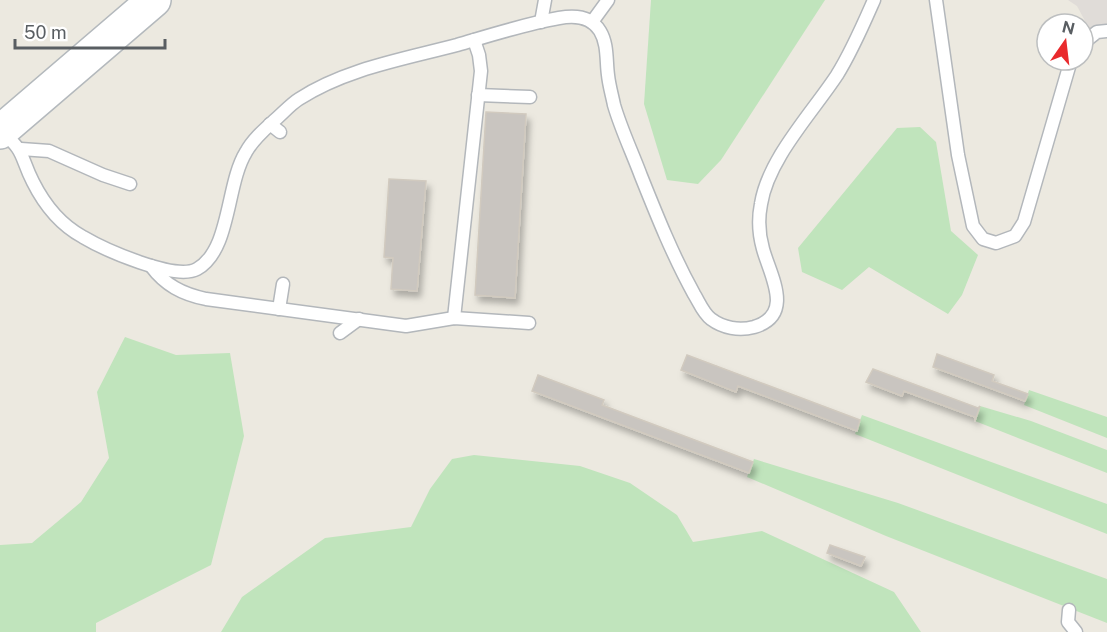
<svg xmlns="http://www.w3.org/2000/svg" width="1107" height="632" font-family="'Public Sans',sans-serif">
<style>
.industrial{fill:#e0dcd8}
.green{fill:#c0e4bc}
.building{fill:#c9c5c0;stroke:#d1cabf;stroke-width:1.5;filter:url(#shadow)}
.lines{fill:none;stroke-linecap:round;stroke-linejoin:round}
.service-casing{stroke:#b3b7bb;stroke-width:15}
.secondary-casing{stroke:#b4b9bd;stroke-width:36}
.service{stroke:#fff;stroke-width:12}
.secondary{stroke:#fff;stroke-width:33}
</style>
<defs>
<filter id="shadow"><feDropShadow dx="3.5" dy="6" stdDeviation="3" flood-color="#0004"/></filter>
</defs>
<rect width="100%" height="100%" fill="#ece9e0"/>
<path class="industrial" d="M1068 0H1107V28L1091 32 1077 6Z"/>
<g class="green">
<path d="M651 0H825L721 160 698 184 667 180 644 104Z"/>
<path d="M920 127 936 142 951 231 978 255 962 295 948 314 869 267 842 290 802 272 798 248 897 128Z"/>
<path d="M125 337 176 355 230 353 244 436 211 565 96 623V632H0V545L32 543 81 502 109 458 97 392Z"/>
<path d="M1029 390 1107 417V438L1024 405Z"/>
<path d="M980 406 1031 421 1107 450V473L975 421Z"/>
<path d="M862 415 1107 504V534L855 434Z"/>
<path d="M474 455 580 466 630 483 677 515 693 542 762 531 894 592 921 632H221L242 597 325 538 411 527 430 489 452 459Z"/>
<path d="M754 459 898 503 1107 579V623L886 536 747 477Z"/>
</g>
<g class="building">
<path d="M486 112 526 114 515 298 475 295Z"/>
<path d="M389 179 426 181 417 291 391 289 393 258 384 257Z"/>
<path d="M937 354 994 375 992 381 1028 394 1025 401 933 367Z"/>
<path d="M687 355 860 420 857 431 738 386 736 392 681 370Z"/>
<path d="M873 369 978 408 980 406 975 421V417L904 391 902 396 866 382Z"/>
<path d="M538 375 604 400 602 405 753 462 749 473 532 391Z"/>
<path d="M830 545 865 557 861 566 827 553Z"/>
</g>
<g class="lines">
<g class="service-casing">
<g id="service">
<path d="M936 0 958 155 973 226 983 239 996 243 1015 236 1024 222 1071 60"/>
<path d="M541 22 545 0"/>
<path d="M592 22 608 0"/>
<path d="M1083 43 1097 32 1107 31"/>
<path d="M478 95 530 97"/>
<path d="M270 124 280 132"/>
<path d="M2 132C26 152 20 157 33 182 44 204 61 225 83 237 105 250 175 281 197 269 231 250 226 184 246 152 253 139 265 129 276 119 284 112 291 104 299 99 345 69 404 59 457 45 491 35 525 24 559 18 575 15 591 16 600 31 608 44 606 61 608 75 609 85 612 95 614 105 621 129 632 152 641 176 657 216 673 256 694 294 699 302 703 313 711 319 723 328 739 331 754 327 795 315 770 275 763 249 759 235 758 219 761 204 768 159 812 113 837 75 852 51 863 25 874 0"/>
<path d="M21 149 49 151 103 175 130 184"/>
<path d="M151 266C165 285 182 294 206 299L406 326 454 318 529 323"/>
<path d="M279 309 283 284"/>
<path d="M454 318 481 71 479 55 474 40"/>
<path d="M340 333 359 319"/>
<path d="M1069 610 1068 622 1076 632"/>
</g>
</g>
<g class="secondary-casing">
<path id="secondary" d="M0 132 154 0"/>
</g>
<use href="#service" class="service"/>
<use href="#secondary" class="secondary"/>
</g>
<g transform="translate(1065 42) rotate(14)"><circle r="28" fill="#ffffff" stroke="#bdbfc0" stroke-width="1.5"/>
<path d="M0-4.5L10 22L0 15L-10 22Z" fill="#e92a2d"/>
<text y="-9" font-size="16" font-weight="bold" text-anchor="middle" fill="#595e62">N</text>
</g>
<path d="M15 39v9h150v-9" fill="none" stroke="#595e62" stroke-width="3"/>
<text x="24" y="39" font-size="18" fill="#595e62" stroke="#ffffff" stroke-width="4.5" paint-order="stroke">50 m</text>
</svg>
